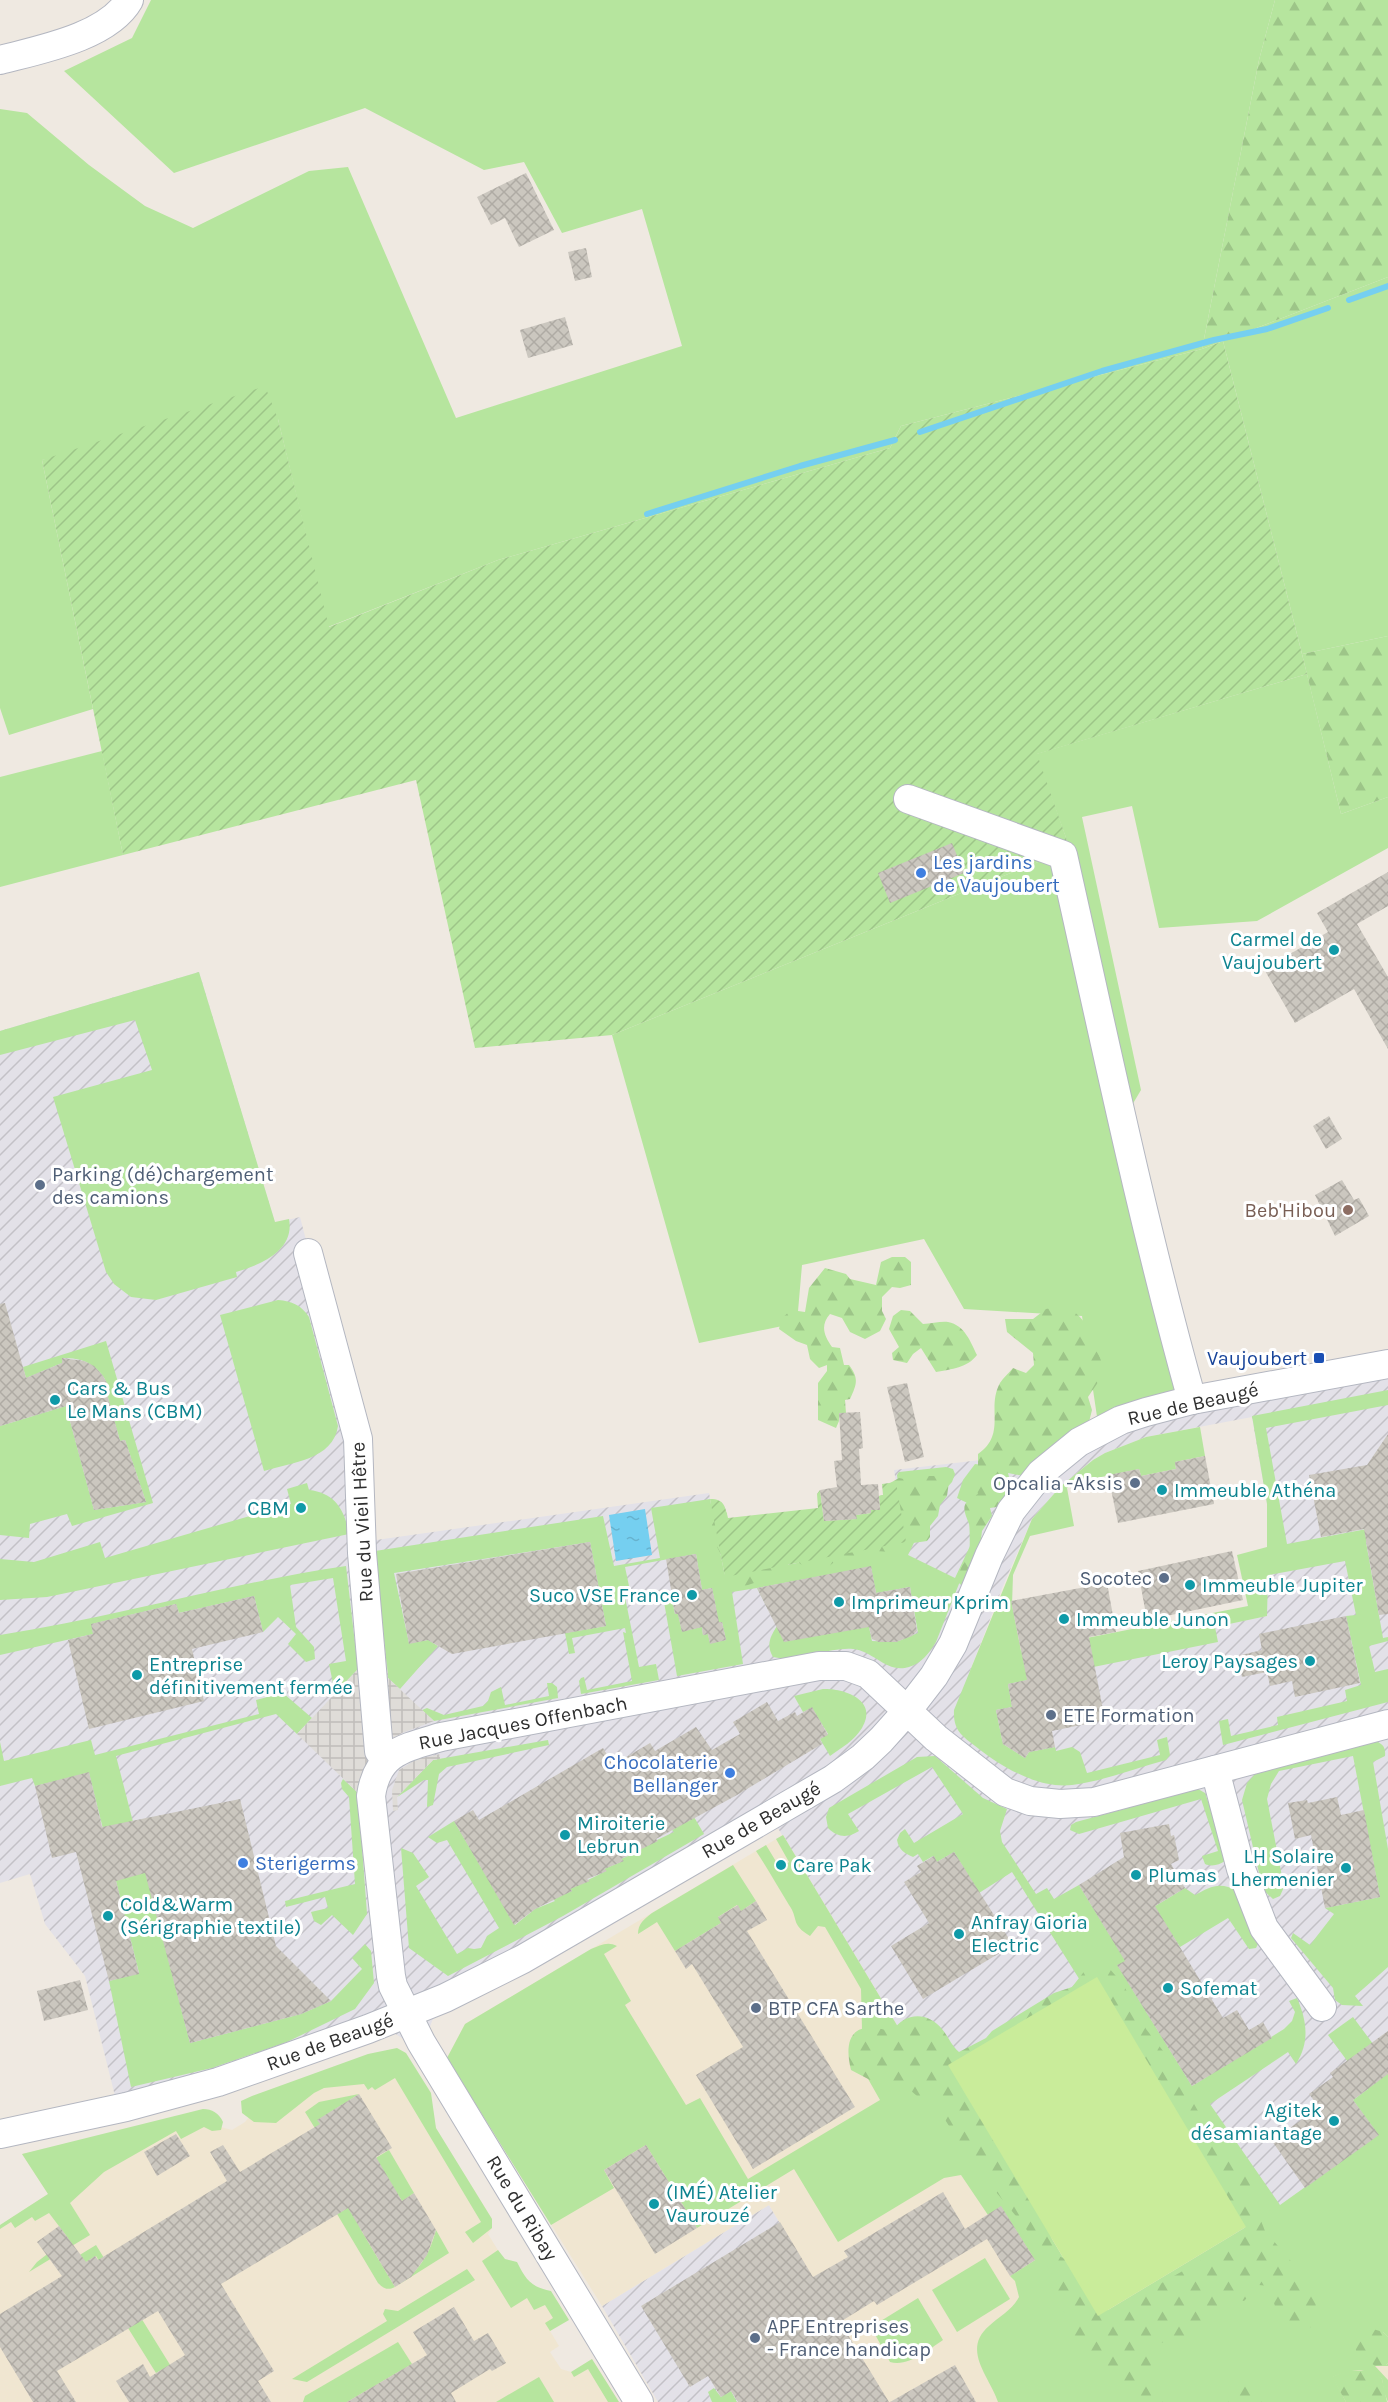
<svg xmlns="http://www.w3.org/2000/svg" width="1388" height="2402" font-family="Karla,sans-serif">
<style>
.industrial{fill:url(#industrial-furrows);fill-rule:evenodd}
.education{fill:#f0e6d1}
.grass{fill:#b6e59e;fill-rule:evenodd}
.forest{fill:url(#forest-firs);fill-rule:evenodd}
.garden{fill:url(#garden-furrows)}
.pitch{fill:#c9ec9a}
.plaza{fill:url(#plaza-grid)}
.water{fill:url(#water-ripples)}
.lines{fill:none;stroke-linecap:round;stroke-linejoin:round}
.stream{stroke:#75cff0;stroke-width:6}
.building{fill:url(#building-cross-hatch)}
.minor-casing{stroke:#b4b7c1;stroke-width:30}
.minor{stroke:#fff;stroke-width:28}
.shop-dot{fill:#3f7fe0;stroke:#fff;stroke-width:2}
.culture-dot{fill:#0f9aa8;stroke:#fff;stroke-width:2}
.service-dot{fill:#5c6f8a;stroke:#fff;stroke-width:2}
.education-dot{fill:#8d6e63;stroke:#fff;stroke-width:2}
.transit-dot{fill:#1a4fb4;stroke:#fff;stroke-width:2}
.labels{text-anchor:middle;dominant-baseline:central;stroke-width:6;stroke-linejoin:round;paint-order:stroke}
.shop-label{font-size:20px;fill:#366cbe;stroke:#fff;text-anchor:start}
.culture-label{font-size:20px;fill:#0d838f;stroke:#fff;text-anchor:start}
.service-label{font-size:20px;fill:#4e5e75;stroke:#fff;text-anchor:start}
.education-label{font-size:20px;fill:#785e54;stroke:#fff;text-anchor:end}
.transit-label{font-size:20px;fill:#164399;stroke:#fff;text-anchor:end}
.street-label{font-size:20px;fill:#2e2e2e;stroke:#fff}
</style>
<defs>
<pattern id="industrial-furrows" width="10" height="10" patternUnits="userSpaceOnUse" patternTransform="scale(1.5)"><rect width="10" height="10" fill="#e3e1e8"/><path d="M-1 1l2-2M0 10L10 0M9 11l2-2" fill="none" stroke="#c3c1c7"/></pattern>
<pattern id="forest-firs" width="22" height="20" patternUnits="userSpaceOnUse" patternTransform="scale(1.5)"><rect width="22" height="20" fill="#b6e59e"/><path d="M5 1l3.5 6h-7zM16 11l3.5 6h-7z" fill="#9dc588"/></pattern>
<pattern id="garden-furrows" width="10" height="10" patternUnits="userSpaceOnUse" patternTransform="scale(1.5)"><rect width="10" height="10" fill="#b6e59e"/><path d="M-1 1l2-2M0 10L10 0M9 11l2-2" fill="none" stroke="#9dc588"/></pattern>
<pattern id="plaza-grid" width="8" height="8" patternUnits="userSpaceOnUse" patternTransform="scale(1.5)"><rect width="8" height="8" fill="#dfdcd8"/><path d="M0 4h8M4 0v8" fill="none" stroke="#c0bdba"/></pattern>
<pattern id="water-ripples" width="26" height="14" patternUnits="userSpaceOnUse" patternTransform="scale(1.5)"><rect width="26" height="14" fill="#75cff0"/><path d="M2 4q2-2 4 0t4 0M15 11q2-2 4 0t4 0" fill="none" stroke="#66b2ce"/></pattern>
<pattern id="building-cross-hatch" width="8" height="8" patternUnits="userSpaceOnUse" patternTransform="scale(1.5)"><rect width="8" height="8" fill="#cbc7bf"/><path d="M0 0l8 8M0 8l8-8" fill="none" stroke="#afaba4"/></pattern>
</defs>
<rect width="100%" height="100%" fill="#efe9e1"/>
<g class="industrial">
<path d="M199 972 275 1223 300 1217 358 1439 362 1542 709 1493 725 1577 906 1542 894 1470 1069 1450 1079 1442 1388 1364V2148L1257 2245 928 2077 770 1815 434 2016 429 2029 410 2039 402 2038 389 2030 118 2108 85 1976 45 1924 30 1874 0 1883V1031ZM1252 1417 1267 1504V1616L968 1676 1003 1586 1032 1519 1060 1487 1093 1460 1105 1453 1146 1437Z"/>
<path d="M769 2205 888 2402H658L602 2306Z"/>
</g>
<g class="education">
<path d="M783 1835 928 2077 1257 2244 1388 2148V2402H888L769 2205 602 2306 447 2058 465 2024Z"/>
<path d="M392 2058 492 2219V2228L488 2234 523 2291 543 2295 560 2325 550 2331 559 2346 550 2352 561 2369 571 2372 592 2359 619 2402H0V2225L48 2194 22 2154 191 2119 232 2130 245 2122 256 2108Z"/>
</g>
<g class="grass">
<path d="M151 0H1275L1259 60 1202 349 901 426 890 448 498 560 328 627 278 419 42 460 93 709 9 735 0 708V109L27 113 89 165 145 206 193 228 309 171 348 167 456 418 682 346 642 209 562 233 524 162 484 170 365 108 174 173 64 71 132 38Z"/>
<path d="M1388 277V636L1302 654 1223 341Z"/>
<path d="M1307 674 1341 814 1388 797V848L1257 921 1159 928 1132 806 1082 817 1141 1090 1122 1122 1192 1400 1099 1430 1082 1316 964 1309 924 1239 802 1265 797 1323 699 1343 612 1035 1070 849 1036 754Z"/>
<path d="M102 751 123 855 0 887V777Z"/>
<path d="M199 972 275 1222 289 1219C295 1251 260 1265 236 1272L237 1277 156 1300 131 1297 114 1284 106 1272 53 1097 152 1070 135 1020 0 1055V1031Z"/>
<path d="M278 1300C292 1301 301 1305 309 1317L338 1426C333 1460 292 1462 264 1471L220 1315Z"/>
<path d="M106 1341 153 1503 72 1526 67 1514 30 1524 29 1538 0 1535V1426L66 1406 94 1510 146 1502 125 1440 120 1441 107 1394 110 1392C104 1368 86 1357 62 1358V1363L26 1378 23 1367Z"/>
<path d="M1388 1390V1405L1266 1428 1287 1544 1388 1525 1366 1542 1383 1638 1388 1637V1641L1369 1646 1375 1672 1388 1669V1702L1223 1745 1219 1721 1228 1719 1231 1736 1278 1725 1277 1717 1347 1701 1345 1690 1361 1685 1346 1616 1356 1615 1345 1561 1268 1575 1267 1616 1215 1627 1218 1642 1008 1684 1012 1707 996 1710 1003 1744 1025 1758 1029 1752 1055 1747 1056 1751 1072 1747 1080 1752 1087 1773 1160 1755 1157 1740 1167 1737 1170 1755 1166 1760C1136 1768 1104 1781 1072 1785 1040 1789 1003 1768 979 1749 963 1736 953 1732 954 1710L1032 1519 1060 1487 1093 1460 1105 1453 1146 1437 1200 1427 1205 1456 1175 1462 1176 1469 1141 1476 1139 1469 1073 1483 1067 1488 1074 1526 1030 1536 1013 1575 1012 1605 1021 1651 1248 1606 1237 1555 1267 1547V1504L1252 1416Z"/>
<path d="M975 1464 984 1465 987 1513 936 1642C929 1653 922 1663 909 1667 887 1674 874 1651 853 1649 827 1647 797 1663 773 1657 766 1645 770 1637 777 1626L757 1588 732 1592 743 1664 677 1676 664 1602 672 1600 675 1614H678L682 1631 702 1627 703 1635 708 1634 710 1643 726 1640 722 1622 707 1624 716 1608 712 1588 702 1590 696 1554 625 1567 629 1586 623 1587 639 1667 656 1664 659 1680 581 1694 579 1681 581 1678 584 1677 587 1690 632 1681 623 1632 626 1633 625 1628 572 1638 575 1653 569 1654 565 1633 606 1626 590 1542 394 1573 409 1643 428 1640 438 1646 400 1689 388 1678 375 1551 603 1516 614 1566 660 1558 651 1508 710 1499 725 1577 906 1542 897 1475 899 1472 946 1467 953 1469 955 1474 952 1482 944 1491 940 1490 908 1555 955 1578 986 1512 957 1498 963 1480ZM871 1567 876 1593 910 1587 918 1633 896 1642 872 1641 869 1627 757 1588Z"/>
<path d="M307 1483 309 1490C335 1493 345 1510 349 1534L47 1597 0 1600V1559L34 1562 100 1542 105 1558 291 1504 287 1489Z"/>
<path d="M346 1566 358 1669 335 1693 329 1664 346 1661 333 1578 290 1585 296 1627 314 1647 315 1659 306 1662 288 1644 296 1634 278 1617 263 1632 254 1596 179 1613 176 1604 92 1624 93 1634 0 1655V1635C116 1617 230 1583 346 1566Z"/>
<path d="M547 1683H552L557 1687 558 1698 434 1721 422 1710 427 1708 444 1715 483 1706 488 1701 491 1692 501 1687 505 1705 549 1696Z"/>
<path d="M823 1689C844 1688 879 1700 862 1728 854 1741 841 1748 830 1756L820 1739 828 1734 812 1708 803 1712 794 1696Z"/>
<path d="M283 1693 312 1718 297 1734 276 1714 116 1756 190 2043 301 2014 331 2001 362 1969 352 1958 365 1944 371 1951 374 1983 355 2009 287 2042 212 2068 131 2087 109 1981 139 1973 89 1773 35 1786 32 1778 0 1786V1742L4 1761 91 1740 95 1755 259 1714 256 1700Z"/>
<path d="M548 1740 549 1745 447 1767 439 1774 433 1805 427 1807 428 1780H424L397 1797 433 1760Z"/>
<path d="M1374 1740C1382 1744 1386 1746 1385 1756L1373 1762 1388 1849V1967L1355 1996 1363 2006 1342 2005 1335 2000 1333 1988 1291 1938 1293 1933 1310 1945 1334 1914 1325 1908 1380 1897 1353 1756 1279 1771 1271 1784 1267 1799 1284 1887 1280 1896 1273 1899 1263 1890 1242 1800 1247 1783 1257 1772Z"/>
<path d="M935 1756 983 1798 1007 1809 1000 1831 1002 1842 1036 1894 1047 1888 1054 1899 1079 1885 1109 1934 1185 1888 1195 1895C1210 1887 1220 1881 1237 1891L1258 1944 1256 1948 1249 1949 1228 1918 1180 1947 1171 1933 1118 1966 1192 2086 1284 2029 1292 2021 1295 2012 1289 2001 1297 1998C1307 2021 1310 2042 1296 2064L1288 2052 1210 2104 1280 2205 1378 2135 1353 2100 1368 2089 1328 2035 1353 2017 1388 2064V2337L1383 2332 1386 2365 1388 2363V2366H1375L1388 2380V2402L1384 2392 1382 2379C1367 2367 1349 2369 1333 2377L1346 2402H998C990 2377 961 2350 989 2326 1000 2316 1012 2310 1019 2297L1015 2281 1010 2276 1035 2260 1001 2207 988 2215 961 2175 944 2178 838 2242 794 2169 697 2228 646 2145 604 2170 614 2188 551 2225 447 2058 465 2024 591 1949C600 1945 608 1941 617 1946L604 1954 631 2001 625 2005 686 2105 700 2098 748 2179 880 2100 863 2070 861 1989 825 1927 818 1926 810 1936C790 1924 799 1919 789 1905 778 1887 768 1869 756 1851L766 1845 780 1868 789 1862 776 1839 783 1835 928 2077 948 2065 1098 2316 1246 2227 1083 1985 1012 1872 979 1893 954 1852 937 1862 933 1856 923 1862 918 1854 913 1857C904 1853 899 1850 897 1840L900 1833 905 1829 914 1843 963 1814 932 1767 848 1814 859 1831C848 1838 838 1838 828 1828L826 1817 829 1808 917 1757Z"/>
<path d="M343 1779 358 1793 367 1914 353 1935 332 1915 321 1925 314 1921 311 1912 328 1908 325 1897 286 1907 285 1901 355 1884 349 1797 342 1789 341 1783Z"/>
<path d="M1198 1789 1205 1793 1227 1855 1225 1861C1219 1865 1212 1867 1205 1864L1202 1856 1218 1851 1201 1799 1079 1834 1070 1830 1071 1825 1076 1822Z"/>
<path d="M694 1817 704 1834 563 1916 448 1976 409 1948 401 1848 413 1853 429 1877 416 1886 457 1954 468 1948 474 1949 481 1948 487 1936 499 1928 447 1840 437 1843 428 1837 454 1821 515 1925 535 1909 555 1901 553 1899 572 1891 570 1889 606 1871 604 1869 623 1861 621 1859 640 1851 638 1849 674 1832 672 1830Z"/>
<path d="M733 1865 756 1901 741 1911 737 1905 718 1917 721 1923 675 1951 657 1922 638 1934C638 1924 644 1919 652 1913Z"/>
<path d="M397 2048 406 2053 431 2093 436 2128 492 2219V2228L473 2243 465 2232 481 2222 395 2078 375 2090 372 2087 368 2090 364 2084 324 2088 314 2093 276 2123 254 2122 242 2113 241 2101 252 2096 368 2054Z"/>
<path d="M359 2094 318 2120 322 2126 316 2130 305 2112 319 2102Z"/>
<path d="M203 2109C212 2109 219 2113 223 2122L221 2130 212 2131 204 2127 181 2139 176 2131 104 2172 70 2203 90 2235 29 2272 37 2262 68 2238 49 2213 35 2221 32 2217 15 2228 11 2222 0 2229V2225L48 2194 22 2154Z"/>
<path d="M389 2150 414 2193 402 2201 374 2159Z"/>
<path d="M351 2206 361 2230 395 2287C418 2273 429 2256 436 2230L449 2253 395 2287C387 2291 383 2288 378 2283L337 2214Z"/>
<path d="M96 2245 193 2402 163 2369 156 2373 128 2328 136 2323 96 2256 83 2264 78 2256Z"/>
<path d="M498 2250 505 2259 517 2262C526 2280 531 2287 551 2291L569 2320 550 2331 545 2323 553 2318 545 2305 534 2310 527 2298 511 2308 482 2261Z"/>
<path d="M985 2258 1010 2299 957 2332 932 2290Z"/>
<path d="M467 2269 475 2280 307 2382 292 2379 387 2321 383 2314 385 2309 398 2311Z"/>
<path d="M918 2298 943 2340C928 2350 909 2367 890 2362L871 2327Z"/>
<path d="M398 2342 412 2364 347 2402H303L305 2396Z"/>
<path d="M592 2359 619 2402H608L588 2369 574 2377 571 2372Z"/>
<path d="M539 2377 554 2402H496Z"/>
<path d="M714 2388 721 2397 731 2391 737 2402H712L708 2392Z"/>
</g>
<g class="forest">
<path d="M1275 0H1388V277L1202 349 1259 60Z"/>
<path d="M1388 636V797L1341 814 1302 654Z"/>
<path d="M892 1257H905L911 1262V1285L900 1288 892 1287 882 1297V1311L886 1319 880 1331 865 1339 850 1332 842 1318 830 1314C820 1325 824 1336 832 1347L840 1348 844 1365H849C859 1378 857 1384 850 1399L845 1400 846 1413H839V1421L836 1428 818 1420V1383L827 1371V1365L819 1368 810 1359 807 1345 796 1341 779 1329 781 1319 791 1310 805 1312 809 1288 825 1268 846 1274 850 1279 876 1285 881 1262Z"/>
<path d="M1062 1306C1090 1314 1096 1348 1105 1372L1088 1397 1092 1410 1089 1422 1029 1477 1008 1473 1012 1489 1004 1506 990 1508 992 1516 982 1531 979 1555 962 1586 958 1582C959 1572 961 1564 969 1558 970 1555 970 1526 969 1524 963 1509 960 1503 978 1494L971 1474 978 1467V1454C1007 1434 986 1408 1000 1383 1003 1378 1009 1373 1013 1368L1026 1373 1034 1365 1033 1353 1007 1332 1005 1319H1033L1046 1309Z"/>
<path d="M901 1310 910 1311 923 1324C931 1324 941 1321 948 1322 965 1325 971 1343 977 1355 967 1368 952 1369 936 1372L921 1348 913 1354 907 1363 893 1360 892 1353 899 1347 889 1329 893 1316Z"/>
<path d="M941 1470H947L954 1477 949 1482 947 1496 940 1505 938 1516 930 1526V1537L927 1541 913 1543 907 1548 891 1552 876 1551 860 1558C827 1547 830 1591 797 1561L790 1562 775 1580 768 1583 757 1582 736 1589 725 1586 722 1579 726 1571 725 1562 716 1545 714 1533 709 1515 710 1505 715 1502 727 1513 728 1525 814 1534 883 1515 879 1496 883 1495V1487L899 1478 913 1481 915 1485 922 1484 928 1476H937Z"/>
<path d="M1101 1963 1108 1967 1123 1984 1146 2029 1167 2056 1207 2127 1231 2148 1246 2168 1256 2208 1265 2231 1307 2280 1316 2300 1315 2318 1310 2328 1298 2331 1277 2313 1269 2286 1259 2285 1244 2301C1210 2291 1216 2321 1197 2333 1184 2342 1170 2338 1156 2345L1148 2376 1163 2395V2402H1134C1117 2376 1099 2354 1072 2338L1073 2327 1068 2316 1058 2305 1055 2279 1025 2227 976 2168 933 2101 917 2096 902 2083 870 2080 851 2070C842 2034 857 2019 892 2032 903 2013 927 2010 942 2029 948 2036 951 2045 959 2052L986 2038 992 2031 1054 1993 1072 1987 1090 1964ZM1147 2075 1166 2083 1169 2090 1172 2122 1246 2229 1244 2234 1224 2243 1202 2260 1144 2293 1125 2309 1112 2313 1100 2304 1071 2262 1055 2254 1047 2219Z"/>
<path d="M1373 2329 1383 2332 1388 2337V2363L1386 2365 1375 2366 1356 2351 1355 2339Z"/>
<path d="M1345 2371H1373L1382 2379 1387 2402H1346L1332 2377Z"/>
<path d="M1249 2386 1267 2395 1274 2402H1224L1235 2387Z"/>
</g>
<g class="garden">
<path d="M1223 341 1307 674 1037 754 1070 849 612 1035 475 1048 416 780 123 855 42 460 265 386 278 419 329 627 498 560 890 448 901 426 1202 349Z"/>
<path d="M896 1482 906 1542 725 1577 710 1499C725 1499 725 1507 728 1518L818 1508 817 1494 820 1490 824 1521 856 1519V1515L871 1513V1510H880L879 1496 883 1495 882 1484Z"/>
</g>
<path class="pitch" d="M1097 1977 1246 2227 1098 2316 948 2065Z"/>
<g class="plaza">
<path d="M387 1665 388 1678 434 1721 402 1733 388 1742 358 1793 297 1734 358 1669Z"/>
<path d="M440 1754V1759L433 1760 397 1797 398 1810 393 1811 392 1790 399 1770 417 1759Z"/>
</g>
<path class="water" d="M645 1509 652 1555 616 1561 609 1515Z"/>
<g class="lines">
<g class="stream">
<path d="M1349 300 1388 286"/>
<path d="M920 432 1102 371 1214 340 1267 329 1328 308"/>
<path d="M647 514 800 466 895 440"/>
</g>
</g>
<g class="building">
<path d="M526 173 554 230 519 247 505 218 491 225 477 197Z"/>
<path d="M586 248 592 277 575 281 568 252Z"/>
<path d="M565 317 573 345 528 358 520 330Z"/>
<path d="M952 843 964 873 890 903 878 873Z"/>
<path d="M1388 872V906L1357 924 1388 977V1049L1354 989 1295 1023 1264 969 1328 932 1317 913Z"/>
<path d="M1329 1116 1342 1139 1326 1149 1313 1126Z"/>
<path d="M1342 1180 1354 1200 1359 1198 1369 1216 1335 1236 1315 1195Z"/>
<path d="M5 1303 26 1378 62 1363V1358L84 1361 94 1366 103 1376 108 1385 110 1393 107 1394 120 1441 125 1440 146 1502 94 1510 66 1406 0 1426V1304Z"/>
<path d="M907 1383 924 1457 905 1462 887 1387Z"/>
<path d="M860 1412 863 1448 859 1449 861 1485 878 1484 880 1510H871V1513L856 1515 857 1519 824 1521 820 1490 837 1487 834 1461 842 1460 839 1413Z"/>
<path d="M1388 1434V1614L1379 1615 1364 1529 1321 1537 1309 1475 1367 1465Z"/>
<path d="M1205 1456 1214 1504 1118 1523 1108 1475 1139 1469 1141 1476 1176 1469 1175 1462Z"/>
<path d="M590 1542 606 1626 452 1654 428 1640 409 1644 396 1574Z"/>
<path d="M1232 1551 1243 1600 1147 1620 1138 1571Z"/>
<path d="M696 1554 702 1590 712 1588 719 1622H722L726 1640 710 1644 708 1634 703 1635 702 1627 682 1632 678 1614H675L666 1559Z"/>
<path d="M871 1566 876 1593 910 1587 917 1631 912 1636 896 1642H879L872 1639 869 1627 784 1642 757 1588Z"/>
<path d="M1107 1583 1116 1632 1089 1637 1105 1720 1052 1731 1055 1747 1029 1752 1025 1758 1003 1744 996 1710 1012 1707 1008 1684 1027 1680 1011 1601Z"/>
<path d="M254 1596 263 1632 192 1649 204 1701 89 1729 68 1640 93 1634 91 1624 176 1604 179 1613Z"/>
<path d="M1346 1616 1360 1683 1295 1697 1292 1681 1270 1686 1267 1672 1242 1677 1237 1656 1262 1650 1259 1634Z"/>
<path d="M767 1702 778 1721 795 1712 797 1716 812 1707 828 1735 820 1739 822 1744 737 1795 656 1839 658 1841 621 1859 624 1861 604 1869 607 1871 587 1879 590 1881 570 1889 572 1891 535 1909 514 1925 454 1821 473 1810 479 1820 603 1748 613 1765 650 1743 655 1751 696 1727 712 1750 740 1734 733 1722Z"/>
<path d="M89 1772 102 1827 240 1799 276 1946 331 2001 301 2014 190 2043 145 1873 116 1881 139 1974 109 1981 76 1852 52 1858 35 1786Z"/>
<path d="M1337 1797 1341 1815 1364 1810 1380 1897 1325 1908 1311 1835 1295 1839 1288 1803 1307 1800 1308 1803Z"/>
<path d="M1169 1824 1171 1836 1174 1835 1179 1860 1171 1864 1185 1888 1155 1906 1223 2018 1237 2010 1249 2030 1263 2022 1272 2038 1192 2086 1117 1965 1125 1961 1079 1885 1124 1857 1120 1833Z"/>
<path d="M954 1852 1013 1945 923 1999 891 1946 929 1923 904 1882 921 1872 917 1866 934 1856 937 1862Z"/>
<path d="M756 1901 767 1920 747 1931 855 2107 753 2169 696 2075 743 2047 692 1964 686 1969 675 1951 721 1923 718 1917 738 1905 741 1911Z"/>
<path d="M80 1980 88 2010 44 2021 37 1991Z"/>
<path d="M1388 2031V2074L1353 2100 1379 2135 1305 2188 1272 2141 1319 2107 1309 2094 1333 2077 1330 2073Z"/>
<path d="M359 2094 392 2148 376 2157 402 2201 414 2193 436 2230 427 2255 411 2277 395 2287 348 2208 221 2284 274 2371 258 2381 271 2402H129L116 2381 143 2364 150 2377 185 2355 158 2311 57 2371 76 2402H33L0 2347V2314L62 2276 37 2242 59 2226 86 2262 95 2256 98 2260 227 2181 210 2152 223 2145 240 2172 320 2124 317 2120Z"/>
<path d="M176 2134 190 2156 157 2176 144 2152Z"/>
<path d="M646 2145 697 2228 655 2254 604 2170Z"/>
<path d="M943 2192 965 2229 1001 2206 1035 2260 1010 2276 987 2239 877 2305 874 2301 840 2322 889 2402H738L731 2391 721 2397 708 2376 690 2387 641 2306 780 2222 813 2277 848 2257 844 2251Z"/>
<path d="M454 2307 474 2341 488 2333 506 2363 492 2371 490 2369 451 2393 456 2402H347L427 2355 413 2332Z"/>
<path d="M955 2365 976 2402H890Z"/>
</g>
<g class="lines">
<g class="minor-casing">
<g id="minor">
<path d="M0 60C38 50 108 37 129 0"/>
<path d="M908 799 1063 855C1104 1037 1142 1221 1192 1400"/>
<path d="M308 1253 358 1439 362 1553 379 1751 387 1758"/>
<path d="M1215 1770 1241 1869 1264 1928 1322 2007"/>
<path d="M0 2134 126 2107 218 2082 368 2029 445 1998 523 1959 833 1779 863 1757 881 1740 907 1711 934 1676 953 1644 989 1556 1011 1511 1041 1473 1079 1442 1121 1420 1146 1412 1192 1400 1388 1364"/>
<path d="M639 2402 421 2042 393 1986 391 1976 371 1796C377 1752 404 1748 441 1737L819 1666H846L868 1674 936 1738 1005 1792 1030 1801 1060 1804 1094 1802 1388 1724"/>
</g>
</g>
<use href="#minor" class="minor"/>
</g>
<g class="shop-dot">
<circle cx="921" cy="873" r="6"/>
<circle cx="730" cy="1773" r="6"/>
<circle cx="243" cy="1863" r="6"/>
</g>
<g class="culture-dot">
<circle cx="1334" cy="950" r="6"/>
<circle cx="55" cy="1400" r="6"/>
<circle cx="1162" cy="1490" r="6"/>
<circle cx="301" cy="1508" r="6"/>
<circle cx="1190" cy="1585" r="6"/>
<circle cx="692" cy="1595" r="6"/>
<circle cx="839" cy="1602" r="6"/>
<circle cx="1064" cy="1619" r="6"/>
<circle cx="1310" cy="1661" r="6"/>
<circle cx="137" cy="1675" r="6"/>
<circle cx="565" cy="1835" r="6"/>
<circle cx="781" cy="1865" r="6"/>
<circle cx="1346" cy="1868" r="6"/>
<circle cx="1136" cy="1875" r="6"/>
<circle cx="108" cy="1916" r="6"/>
<circle cx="959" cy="1934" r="6"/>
<circle cx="1168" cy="1988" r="6"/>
<circle cx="1334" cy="2121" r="6"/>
<circle cx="654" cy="2204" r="6"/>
</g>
<g class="service-dot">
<circle cx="40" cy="1185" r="6"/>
<circle cx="1135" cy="1483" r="6"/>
<circle cx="1164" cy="1578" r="6"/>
<circle cx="1051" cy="1715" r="6"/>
<circle cx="756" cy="2008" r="6"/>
<circle cx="755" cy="2338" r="6"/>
</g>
<circle class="education-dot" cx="1348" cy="1210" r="6"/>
<rect class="transit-dot" x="1313" y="1352" width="12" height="12" rx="3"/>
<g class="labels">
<g class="shop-label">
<text x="933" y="862">Les jardins<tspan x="933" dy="23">de Vaujoubert</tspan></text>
<text x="718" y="1762" text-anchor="end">Chocolaterie<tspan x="718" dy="23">Bellanger</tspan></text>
<text x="255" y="1863">Sterigerms</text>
</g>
<g class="culture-label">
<text x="1322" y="939" text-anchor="end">Carmel de<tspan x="1322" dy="23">Vaujoubert</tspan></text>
<text x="67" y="1388">Cars &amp; Bus<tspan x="67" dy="23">Le Mans (CBM)</tspan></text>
<text x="1174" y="1490">Immeuble Athéna</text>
<text x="289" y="1508" text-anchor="end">CBM</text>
<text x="1202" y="1585">Immeuble Jupiter</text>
<text x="680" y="1595" text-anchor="end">Suco VSE France</text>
<text x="851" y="1602">Imprimeur Kprim</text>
<text x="1076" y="1619">Immeuble Junon</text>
<text x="1298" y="1661" text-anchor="end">Leroy Paysages</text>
<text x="149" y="1664">Entreprise<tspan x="149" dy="23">définitivement fermée</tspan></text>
<text x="577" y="1823">Miroiterie<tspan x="577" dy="23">Lebrun</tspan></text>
<text x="1334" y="1856" text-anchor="end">LH Solaire<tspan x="1334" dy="23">Lhermenier</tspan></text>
<text x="793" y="1865">Care Pak</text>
<text x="1148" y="1875">Plumas</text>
<text x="120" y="1904">Cold&amp;Warm<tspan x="120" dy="23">(Sérigraphie textile)</tspan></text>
<text x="971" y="1922">Anfray Gioria<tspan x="971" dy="23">Electric</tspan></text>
<text x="1180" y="1988">Sofemat</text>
<text x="1322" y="2110" text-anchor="end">Agitek<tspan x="1322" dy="23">désamiantage</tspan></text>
<text x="666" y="2192">(IMÉ) Atelier<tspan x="666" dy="23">Vaurouzé</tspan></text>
</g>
<g class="service-label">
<text x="52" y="1174">Parking (dé)chargement<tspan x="52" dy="23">des camions</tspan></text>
<text x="1123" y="1483" text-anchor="end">Opcalia -Aksis</text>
<text x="1152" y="1578" text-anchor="end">Socotec</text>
<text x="1063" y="1715">ETE Formation</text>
<text x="768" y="2008">BTP CFA Sarthe</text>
<text x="767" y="2326">APF Entreprises<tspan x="767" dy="23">- France handicap</tspan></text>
</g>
<g class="education-label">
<text x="1336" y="1210">Beb'Hibou</text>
</g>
<g class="transit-label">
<text x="1307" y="1358">Vaujoubert</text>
</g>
<g class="street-label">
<text transform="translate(1193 1404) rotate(-13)">Rue de Beaugé</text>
<text transform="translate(362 1522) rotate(-93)">Rue du Vieil Hêtre</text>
<text transform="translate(523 1723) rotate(-11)">Rue Jacques Offenbach</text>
<text transform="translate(761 1820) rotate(-30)">Rue de Beaugé</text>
<text transform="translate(330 2042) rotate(-20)">Rue de Beaugé</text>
<text transform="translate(522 2208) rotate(59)">Rue du Ribay</text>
</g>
</g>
</svg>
